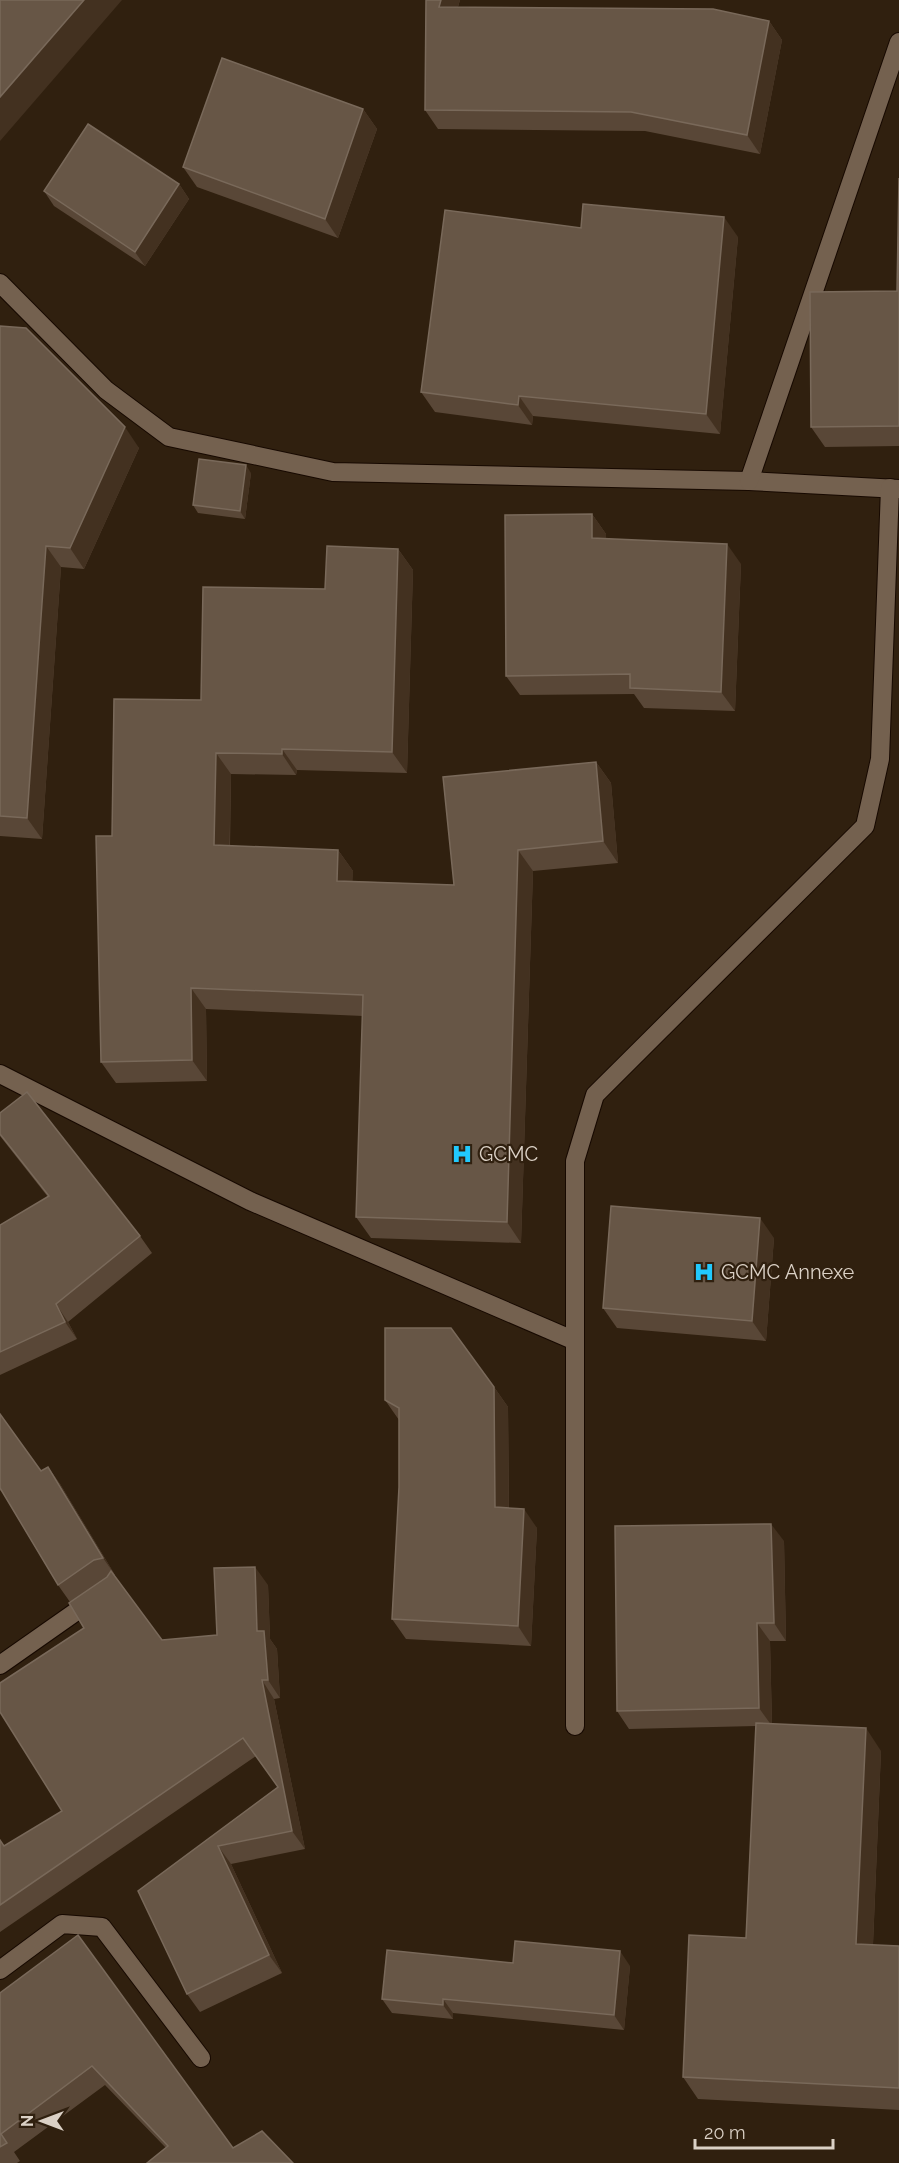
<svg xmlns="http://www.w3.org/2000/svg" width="899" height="2163" font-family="Raleway,sans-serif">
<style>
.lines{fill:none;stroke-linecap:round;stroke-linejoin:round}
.minor-casing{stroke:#170900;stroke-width:20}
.minor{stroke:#74614f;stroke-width:18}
.wall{fill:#594737}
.shaded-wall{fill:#433120}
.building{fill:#675646;stroke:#79695a;stroke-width:1.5}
.labels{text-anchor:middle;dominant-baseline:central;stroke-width:4.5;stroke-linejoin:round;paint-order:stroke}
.poi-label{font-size:20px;fill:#dbd1c6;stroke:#30200f;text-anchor:start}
</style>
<rect width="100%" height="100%" fill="#30200f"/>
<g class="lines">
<g class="minor-casing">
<g id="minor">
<path d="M0 283 106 390 169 437 333 472 749 481 899 489"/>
<path d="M749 481 899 42"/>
<path d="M0 1074 250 1201 573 1340"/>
<path d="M0 1665 94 1599"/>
<path d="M575 1726V1161L595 1095 865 826 880 759 890 488"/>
<path d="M0 1970 62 1924 102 1927 201 2058"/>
</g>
</g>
<use href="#minor" class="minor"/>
</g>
<g class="wall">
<path d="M426 0H460L458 7 769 21 782 40 760 154 645 131 438 129 425 110Z"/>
<path d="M363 109 377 129 338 238 197 187 183 167Z"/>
<path d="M899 178V446L825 447 811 427 897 291Z"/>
<path d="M179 184 189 199 145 266 54 206 44 191Z"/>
<path d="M581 228 738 237 720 434 533 416 532 425 435 412 421 392Z"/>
<path d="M0 326 139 448 84 569 61 567 42 839 0 836Z"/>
<path d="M251 473 245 519 198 513 193 505Z"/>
<path d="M592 514 606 534V539L741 564 735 711 644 708 634 694 520 695 506 676Z"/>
<path d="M398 549 413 570 407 773 297 770 296 775 231 774 230 846 338 850 353 871 352 881 454 885 596 762 611 783 618 863 533 871 521 1243 371 1238 356 1217 363 1016 206 1009 207 1081 116 1083 101 1062 112 836 201 700 325 589Z"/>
<path d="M0 1113 140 1236 152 1253 68 1322 77 1339 0 1375V1225L48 1197 0 1136Z"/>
<path d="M774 1238 766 1341 617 1328 603 1308Z"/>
<path d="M494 1387 508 1407 509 1508 537 1528 531 1646 406 1639 392 1619 399 1487V1420L385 1400Z"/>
<path d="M0 1414 41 1471 48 1467 60 1484 115 1575H114L162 1640 217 1635 268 1585 270 1639 277 1649 280 1698 274 1699 305 1849 231 1864 282 1973 200 2012 187 1994 138 1891 278 1787 256 1756 0 1932V1840L4 1846 62 1811 84 1628 70 1602 58 1585 1 1490 0 1491Z"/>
<path d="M784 1541 786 1641H770L772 1724 881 1751 873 1945 899 1946V2110L698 2099 683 2077 746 1938 756 1726 629 1729 617 1711Z"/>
<path d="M513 1963 630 1966 624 2030 453 2013V2019L392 2013 382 1999Z"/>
<path d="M0 1993 233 2148 293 2163 166 2148 105 2085 14 2152 20 2161 17 2163H0Z"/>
</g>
<g class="shaded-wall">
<path d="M84 0H122L0 141V97Z"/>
<path d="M441 0H460L452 26 439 7Z"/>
<path d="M769 21 782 40 760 154 747 135Z"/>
<path d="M363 109 377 129 338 238 325 219Z"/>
<path d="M179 184 189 199 145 266 135 252Z"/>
<path d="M724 217 738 237 720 434 706 414Z"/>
<path d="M519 396 533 416 532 425 518 405Z"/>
<path d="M125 427 139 448 84 569 70 548Z"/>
<path d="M246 465 251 473 245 519 240 511Z"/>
<path d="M592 514 606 534V558L592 538Z"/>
<path d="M727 544 741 564 735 711 721 692Z"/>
<path d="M46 546 61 567 42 839 27 818Z"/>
<path d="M398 549 413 570 407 773 392 752Z"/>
<path d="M282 749 297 770 296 775 282 754Z"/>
<path d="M216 753 231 774 229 866 214 845Z"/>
<path d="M596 762 611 783 618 863 603 841Z"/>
<path d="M338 850 353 871 352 902 337 881Z"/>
<path d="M518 850 533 871 521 1243 507 1222Z"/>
<path d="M191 988 206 1009 207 1081 192 1060Z"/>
<path d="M760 1218 774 1238 766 1341 752 1321Z"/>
<path d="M56 1304 68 1322 77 1339 65 1322Z"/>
<path d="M494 1387 508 1407 509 1527 495 1507Z"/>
<path d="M48 1467 60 1484 115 1575 103 1558Z"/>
<path d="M524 1509 537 1528 531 1646 518 1626Z"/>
<path d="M771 1524 784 1541 786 1641 774 1623Z"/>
<path d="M255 1567 268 1585 270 1639 277 1649 280 1698 268 1680 257 1631Z"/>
<path d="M757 1623 770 1641 772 1726 759 1708Z"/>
<path d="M262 1680 274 1699 305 1849 292 1831Z"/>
<path d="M866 1728 881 1751 872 1967 856 1944Z"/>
<path d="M218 1846 231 1864 282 1973 269 1955Z"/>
<path d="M620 1951 630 1966 624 2030 614 2015Z"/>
<path d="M443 1999 453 2013V2019L443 2005Z"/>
</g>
<g class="building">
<path d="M0 0H84L0 97Z"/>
<path d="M426 0H441L439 7 713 9 769 21 747 135 631 112 425 110Z"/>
<path d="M222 58 363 109 325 219 183 167Z"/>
<path d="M88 124 179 184 135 252 44 191Z"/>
<path d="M899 178V426L811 427 810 292 897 291Z"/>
<path d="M583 204 724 217 706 414 519 396 518 405 421 392 445 210 581 228Z"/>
<path d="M0 326 26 328 125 427 70 548 46 546 27 818 0 816Z"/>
<path d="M199 459 246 465 240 511 193 505Z"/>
<path d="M592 514V538L727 544 721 692 630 688V674L506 676 505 515Z"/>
<path d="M327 546 398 549 392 752 282 749V754L216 753 214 845 338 850 337 881 454 885 443 777 596 762 603 841 518 850 507 1222 356 1217 363 995 191 988 192 1060 101 1062 96 836H112L114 699 201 700 203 587 325 589Z"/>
<path d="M27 1092 140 1236 56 1304 65 1322 0 1352V1225L49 1196 0 1134V1113Z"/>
<path d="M611 1206 760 1218 752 1321 603 1308Z"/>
<path d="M385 1328H451L494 1387 495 1507 524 1509 518 1626 392 1619 399 1487V1408L385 1400Z"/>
<path d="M0 1414 41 1471 48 1467 103 1558 94 1560 58 1585 0 1488Z"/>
<path d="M771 1524 774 1623H757L759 1708 617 1711 615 1526Z"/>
<path d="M255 1567 257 1631H264L268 1680H262L292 1831 218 1846 269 1955 187 1994 138 1891 278 1787 243 1738 0 1905V1840L4 1846 62 1811 0 1712V1683L84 1628 69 1603 107 1577 111 1571 162 1640 217 1635 214 1568Z"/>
<path d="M756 1723 866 1728 856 1944 899 1946V2088L683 2077 689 1935 746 1938Z"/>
<path d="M78 1935 233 2148 262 2131 293 2163H147L168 2146 92 2066 1 2134 7 2143 0 2147V1993Z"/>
<path d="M515 1941 620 1951 614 2015 443 1999V2005L382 1999 387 1950 513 1963Z"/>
</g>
<defs>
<g id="hospital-bare" transform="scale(1.62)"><path d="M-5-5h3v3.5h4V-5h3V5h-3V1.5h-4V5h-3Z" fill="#21c9fd" stroke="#30200f" stroke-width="2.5" paint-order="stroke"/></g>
</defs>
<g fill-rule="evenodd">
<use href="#hospital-bare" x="462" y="1154"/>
<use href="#hospital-bare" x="704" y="1272"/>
</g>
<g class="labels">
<g class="poi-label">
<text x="479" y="1154">GCMC</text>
<text x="721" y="1272">GCMC Annexe</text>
</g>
</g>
<g transform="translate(42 2121) rotate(270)" stroke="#30200f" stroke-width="4.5" paint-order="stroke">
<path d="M0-4.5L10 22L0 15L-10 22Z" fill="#dbd1c6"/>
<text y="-9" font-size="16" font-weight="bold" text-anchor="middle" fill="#dbd1c6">N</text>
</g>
<path d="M695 2139v9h138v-9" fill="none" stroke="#dbd1c6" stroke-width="3"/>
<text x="704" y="2139" font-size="18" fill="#dbd1c6" stroke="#30200f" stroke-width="4.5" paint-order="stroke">20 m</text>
</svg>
